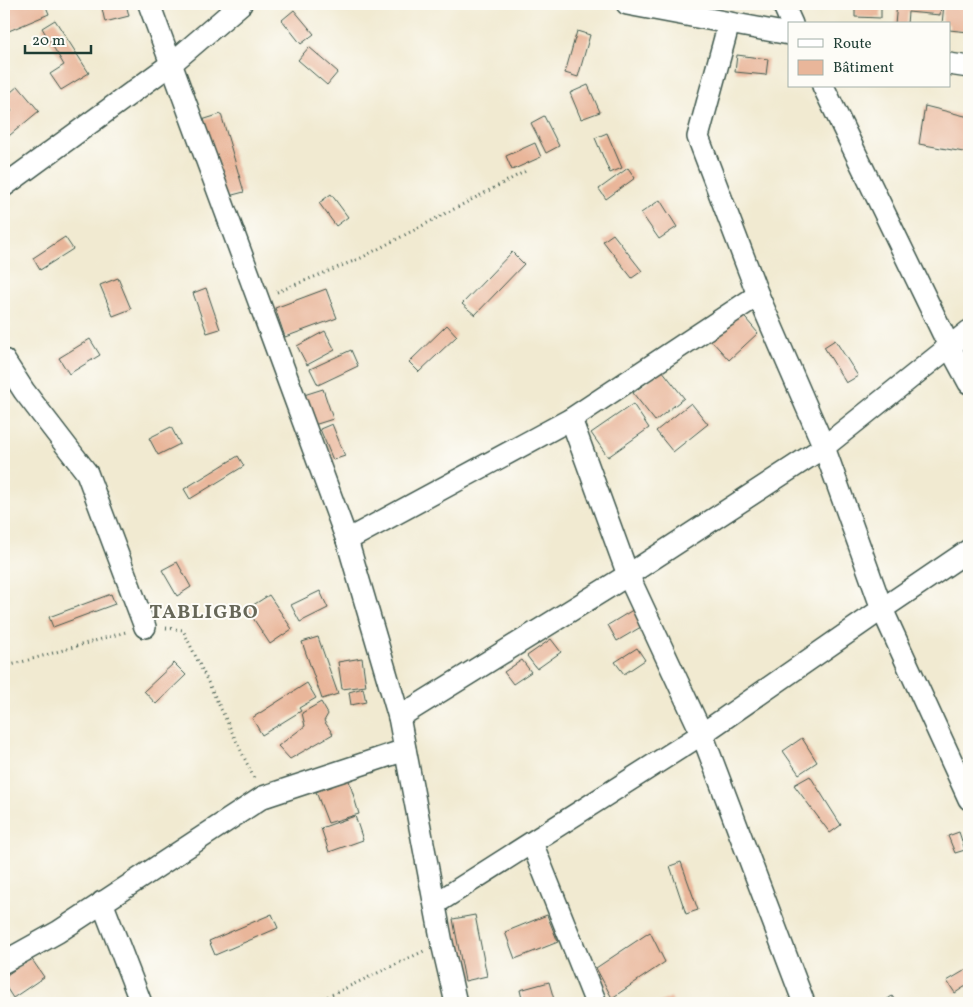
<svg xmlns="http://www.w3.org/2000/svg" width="973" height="1007" font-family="Vollkorn,serif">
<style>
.building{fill:#e9b69a}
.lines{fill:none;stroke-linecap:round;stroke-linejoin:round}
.minor-casing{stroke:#3e574c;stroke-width:24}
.path{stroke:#3e574c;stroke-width:3;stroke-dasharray:1 4;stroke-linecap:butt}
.minor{stroke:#fff;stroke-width:21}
.labels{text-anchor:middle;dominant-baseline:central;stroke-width:4;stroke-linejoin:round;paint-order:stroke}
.district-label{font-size:20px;font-weight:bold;letter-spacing:1px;fill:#666758;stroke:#fdfcf7}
</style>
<rect width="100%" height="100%" fill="#fdfcf7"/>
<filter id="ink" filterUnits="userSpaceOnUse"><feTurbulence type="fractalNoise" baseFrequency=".02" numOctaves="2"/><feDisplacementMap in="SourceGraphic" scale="10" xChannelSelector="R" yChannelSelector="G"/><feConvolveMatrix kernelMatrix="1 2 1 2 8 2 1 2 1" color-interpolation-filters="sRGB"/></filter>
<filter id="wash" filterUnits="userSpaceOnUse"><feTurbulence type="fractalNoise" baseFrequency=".0096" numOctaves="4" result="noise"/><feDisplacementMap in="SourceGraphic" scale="20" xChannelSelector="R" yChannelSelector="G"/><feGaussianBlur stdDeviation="1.12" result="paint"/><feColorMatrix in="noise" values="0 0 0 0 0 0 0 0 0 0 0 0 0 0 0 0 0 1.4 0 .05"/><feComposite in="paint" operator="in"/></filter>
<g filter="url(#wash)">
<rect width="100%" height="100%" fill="#f1ead1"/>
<g id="blocks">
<g class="building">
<path d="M4 4H45L49 14 4 33Z"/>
<path d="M101 4H126L129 16 105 22Z"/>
<path d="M855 4H881V18L855 17Z"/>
<path d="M897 4H941L940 15 908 12 907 24H895Z"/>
<path d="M944 4H969V32L949 30V24H942Z"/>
<path d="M294 10 314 34 301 44 282 20Z"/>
<path d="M55 20 89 73 61 90 50 74 64 65 42 28Z"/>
<path d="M577 31 590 35 578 77 565 73Z"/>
<path d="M309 47 338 72 327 85 298 60Z"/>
<path d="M737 55 768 59 766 75 735 72Z"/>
<path d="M588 85 600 112 581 119 570 93Z"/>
<path d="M18 86 39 111 4 140V118L12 111 4 101V98Z"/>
<path d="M925 106 969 117V153L919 144Z"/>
<path d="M221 114 244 192 225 197 202 120Z"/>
<path d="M544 116 559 146 546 153 531 123Z"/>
<path d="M607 133 622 168 610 173 595 138Z"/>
<path d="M535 143 541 157 512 170 506 156Z"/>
<path d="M628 168 635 178 606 199 599 189Z"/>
<path d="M331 194 348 217 336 226 319 203Z"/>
<path d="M660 200 677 227 659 239 641 213Z"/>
<path d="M613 234 642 271 632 278 603 241Z"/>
<path d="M65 237 73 249 40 270 33 258Z"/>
<path d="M512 252 524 264 475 315 462 304Z"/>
<path d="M118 278 131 309 113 316 100 285Z"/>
<path d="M206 288 220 329 207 333 193 293Z"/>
<path d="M326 289 337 318 285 337 275 308Z"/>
<path d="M740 312 758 333 729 360 710 339Z"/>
<path d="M447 325 457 336 419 372 409 362Z"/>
<path d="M325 331 335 350 307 365 297 346Z"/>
<path d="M90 339 100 355 69 374 59 358Z"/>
<path d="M835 340 858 376 846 383 824 347Z"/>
<path d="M351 350 358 366 318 385 310 369Z"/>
<path d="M662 370 684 398 655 421 633 393Z"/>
<path d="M323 389 333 419 314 425 304 395Z"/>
<path d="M691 403 708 424 673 452 656 431Z"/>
<path d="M633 404 649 428 608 457 591 433Z"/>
<path d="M332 424 345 456 333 460 320 429Z"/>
<path d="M171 427 180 444 158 455 149 438Z"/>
<path d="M238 456 244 466 190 499 184 489Z"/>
<path d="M177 562 191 587 177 596 162 570Z"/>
<path d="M320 591 328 608 300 622 291 605Z"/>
<path d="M111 594 115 604 53 627 49 617Z"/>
<path d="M269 595 292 629 270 644 247 609Z"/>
<path d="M636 608 646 624 617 641 608 625Z"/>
<path d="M318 637 338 694 322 699 302 642Z"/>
<path d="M551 639 561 652 537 669 527 656Z"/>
<path d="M637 648 645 660 624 674 615 662Z"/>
<path d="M362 658 366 686 342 689 338 662Z"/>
<path d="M522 660 531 672 513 684 504 672Z"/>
<path d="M174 663 186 675 156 704 144 691Z"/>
<path d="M307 683 316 698 299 708 301 711 262 735 252 718Z"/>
<path d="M363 688 366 702 351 705 349 692Z"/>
<path d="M321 702 328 714 324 721 333 734 290 759 278 746 305 726 302 713Z"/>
<path d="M802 738 817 762 799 774 783 751Z"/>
<path d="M810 776 841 825 830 833 794 785Z"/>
<path d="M348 777 359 814 328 823 316 792Z"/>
<path d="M355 816 363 840 329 852 321 828Z"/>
<path d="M959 832 965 850 955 853 948 836Z"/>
<path d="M681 862 698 910 686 914 670 866Z"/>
<path d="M272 914 278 928 215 955 209 941Z"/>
<path d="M475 915 487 976 465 981 453 919Z"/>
<path d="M547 915 558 942 515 959 505 932Z"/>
<path d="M650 932 665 962 612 998 596 968Z"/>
<path d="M31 958 44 977 13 998 4 984V977Z"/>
<path d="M969 968V984L955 993 947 981Z"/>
<path d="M549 982 555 1003H523L520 990Z"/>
<path d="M892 996 897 1003H882Z"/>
<path d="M671 997 674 1003H659Z"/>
</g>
</g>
</g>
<g filter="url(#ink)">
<use href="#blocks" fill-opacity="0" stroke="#3e574c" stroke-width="1"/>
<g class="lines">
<g class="minor-casing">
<g id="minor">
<path d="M149 4 347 540 399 717 442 943 456 1003"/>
<path d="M627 4 789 34"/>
<path d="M783 4 792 24"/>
<path d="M729 23 698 137 758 295 824 447 882 609 969 799"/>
<path d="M949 64 969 67"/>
<path d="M823 86 949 346 969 383"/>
<path d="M4 186 171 64 241 4"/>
<path d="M4 360 24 391 87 473 145 627"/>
<path d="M571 419 628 575 702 734 804 1003"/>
<path d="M347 540 571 419 758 295"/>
<path d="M399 717 628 575 824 447 969 331"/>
<path d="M532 843 596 1003"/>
<path d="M102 902 141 1003"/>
<path d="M435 904 702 734 882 609 969 550"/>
<path d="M4 962 58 932 263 797 405 750"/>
</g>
</g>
<g class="path">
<path d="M277 292 361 258 526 171"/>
<path d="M166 628 183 630 254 778"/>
<path d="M4 667 126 632"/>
<path d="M314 1003 424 951"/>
</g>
<use href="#minor" class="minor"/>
</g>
</g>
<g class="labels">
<g class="district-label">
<text x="204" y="613">TABLIGBO</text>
</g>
</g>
<rect width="973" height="1007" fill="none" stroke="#fdfcf7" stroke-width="20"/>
<rect x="788" y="22" width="162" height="65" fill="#fdfcf7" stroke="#a4b0a9"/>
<rect x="798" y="39" width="25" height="8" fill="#ffffff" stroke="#a4b0a9"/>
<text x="833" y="48" font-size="15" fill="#1f3d34">Route</text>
<rect x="798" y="60" width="25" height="15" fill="#e9b69a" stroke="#a4b0a9"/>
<text x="833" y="72" font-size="15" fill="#1f3d34">Bâtiment</text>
<path d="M25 45v8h66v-8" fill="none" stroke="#1f3d34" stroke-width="2.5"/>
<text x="32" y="45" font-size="15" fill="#1f3d34" stroke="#fdfcf7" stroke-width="4" paint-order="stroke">20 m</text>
</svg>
